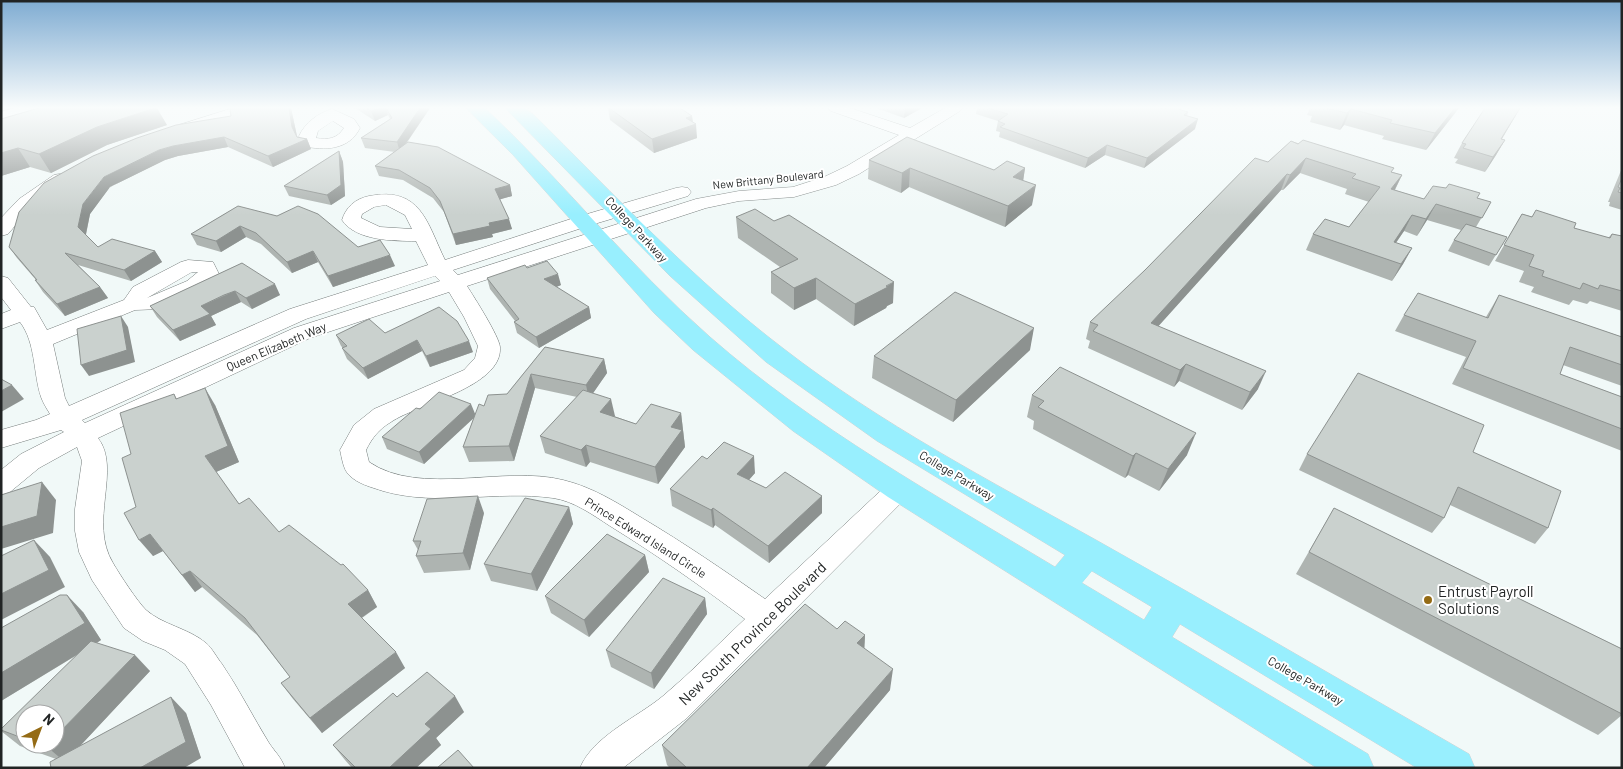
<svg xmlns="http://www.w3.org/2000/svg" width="1623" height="769" font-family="Barlow,sans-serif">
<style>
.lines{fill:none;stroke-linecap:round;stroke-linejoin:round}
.minor-casing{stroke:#767d7c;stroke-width:1}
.major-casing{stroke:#d3d3d3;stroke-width:1}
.minor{fill:#fff;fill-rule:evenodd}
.major{fill:#98effe;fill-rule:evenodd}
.wall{fill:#aeb4b1;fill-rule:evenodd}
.shaded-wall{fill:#8d9290}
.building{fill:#cad1ce;stroke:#8d9290}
.poi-dot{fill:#946b15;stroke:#fff;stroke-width:2}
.labels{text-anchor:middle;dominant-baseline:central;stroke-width:4;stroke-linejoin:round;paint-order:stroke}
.far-street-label{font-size:11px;fill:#212424;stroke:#fff}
.street-label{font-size:12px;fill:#212424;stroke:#fff}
.near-poi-label{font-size:15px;fill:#212424;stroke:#fff;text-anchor:start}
.near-street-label{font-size:15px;fill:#212424;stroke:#fff}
</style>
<rect width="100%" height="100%" fill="#f1f9f8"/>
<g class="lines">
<g class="minor-casing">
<g id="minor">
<path d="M14 108H37L34 111 1 122V112Z"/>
<path d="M233 108H256L253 111 191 131H179L177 128 179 125Z"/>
<path d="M828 108H850L910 128 945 108H963L960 111 859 174 836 185 794 197 739 201 706 208 467 286C474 297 499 336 500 347 503 387 417 404 391 422 379 429 372 438 366 450L369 462C420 497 504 465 563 480 592 487 616 502 642 518 684 543 725 571 765 599L890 482 899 479 908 482 912 489 908 496 687 718 623 768H580C593 736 638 717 663 696 692 672 718 644 745 619 701 586 657 555 610 526 593 515 574 501 553 498 496 490 439 507 383 491 371 487 358 484 349 475 343 469 342 458 340 450L354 425 374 409 464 370 475 358 478 346 464 317 449 292 310 338 98 438C122 469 88 522 113 563 120 575 137 601 146 610 163 625 188 628 206 643 212 648 217 658 222 664 239 689 253 717 269 743 275 752 281 757 285 768H245L211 705 185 664 165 650 143 641 124 628 92 580 79 552 75 531V509L82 461 77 447 39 468 10 492 1 495V470L21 454 64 432 61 430 1 448V430L36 420 50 414C47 409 43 403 41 397 33 373 36 343 20 322L1 329V314L11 310 1 297V276L8 278 31 307H34L47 330 124 300 133 287 181 262 188 260 213 262 219 274 201 289 161 309 135 310 53 344 65 398 69 406 290 309 428 265 416 241C394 241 356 241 342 220 346 207 355 199 369 196 421 186 427 223 445 260L577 217 676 188 682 187 688 188 691 192 688 196 591 225 453 270 458 275 696 199 739 191 793 187 824 177 847 166 899 135 831 111ZM386 205 405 215 412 229 380 227 361 218 362 214 374 207ZM192 272H198L187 281 147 298ZM435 276 440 281 294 328 85 423 82 420 306 319Z"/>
<path d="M332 109 354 119 360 128C349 150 325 151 303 146L299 136C305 123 318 113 332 109ZM333 121 344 128C337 139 328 140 316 138L318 131Z"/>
<path d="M60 174 66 175 69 179 66 183 31 207 8 234 1 236V218L19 199 54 175Z"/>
</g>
</g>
<g class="major-casing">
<path id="major" d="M466 108H485C563 181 629 266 710 337 814 428 937 496 1055 567L1065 555 877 441 766 362 670 276 505 108H525L533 114C615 195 693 280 784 349 881 424 990 481 1096 540 1221 610 1345 683 1469 754L1475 768H1417L1180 624 1172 637 1368 754 1374 768H1317L888 497 793 431 693 350 654 313 513 155ZM1092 571 1152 607 1144 620 1082 583Z"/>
</g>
<use href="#minor" class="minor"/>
<use href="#major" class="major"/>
</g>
<g class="wall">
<path d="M234 108H291L297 137 307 139 311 149 273 167 228 147 178 156 165 160 110 187 90 214 86 235 98 247 155 251 162 262 131 281 78 265 100 287 108 298 65 316 43 292 35 280H36L17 258 9 247 231 116Z"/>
<path d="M355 108H430L406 144 510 185 512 196 500 199 512 229 492 234 493 237 456 245 444 212 433 198 403 180 379 176 375 166 395 152 365 148 361 138 390 119 388 115 375 121Z"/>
<path d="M608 108H680L692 116 693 122 697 138 654 153 610 120Z"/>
<path d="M876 108H922L904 118Z"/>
<path d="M977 108H1159L1164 109 1188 112 1187 116 1195 129 1144 168 1105 155 1085 168 999 137 1000 132 996 131 998 121 976 114Z"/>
<path d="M1310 108H1459L1426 150 1382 139 1384 136 1344 125 1340 130 1310 122 1312 116 1307 115Z"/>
<path d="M1516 115 1502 139 1505 140 1496 155 1485 172 1455 163 1458 159 1454 158 1462 143Z"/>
<path d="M1 119 167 125 107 145 51 173 30 167 1 176Z"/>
<path d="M1291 141 1402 175 1395 190 1424 199 1477 198 1491 202 1476 227 1507 237 1489 266 1448 251 1454 240 1461 230 1427 220 1417 236 1404 231 1396 243 1412 248 1403 264 1392 281 1306 250 1313 234 1349 227 1369 202 1345 194 1347 189 1300 173 1283 190H1281L1158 326 1258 389 1242 410 1179 381 1174 387 1088 348 1090 341 1086 339 1090 322Z"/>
<path d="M339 151 343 162 345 196 331 205 289 196 284 186Z"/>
<path d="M869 160 994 170 1025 168 1023 181 1032 205 1005 227 909 187 901 193 868 179Z"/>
<path d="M1622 168V210L1609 206 1610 202H1608Z"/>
<path d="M238 206 358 247 395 266 333 287 318 262 292 273 261 244 246 237 221 252 197 245 191 234Z"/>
<path d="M1522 214 1574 228 1608 238 1612 234 1622 236V311L1590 301 1587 304 1573 300 1569 305 1531 292 1534 287 1519 282 1524 271 1495 261Z"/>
<path d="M736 217 893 303 887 306 886 308 854 326 816 299 794 310 771 293V272L780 267 738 238Z"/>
<path d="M242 263 280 295 252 309 241 302 230 307 211 316 216 325 180 341 157 317 150 306Z"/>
<path d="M527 268 561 285 556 287 589 307 591 318 539 348 517 333 514 322 515 321 490 289 487 278Z"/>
<path d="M1499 295 1622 337V386L1563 365 1560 374 1622 397V451L1452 384 1466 357 1395 331 1404 315 1486 317Z"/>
<path d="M385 333 473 352 430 367 422 351 368 379 347 359 342 348H343L341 346 336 335Z"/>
<path d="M545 347 604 359 607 373 593 393 615 416H614L636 424 681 413 685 447 658 484 590 462 586 467 545 453 540 436 577 397 535 388 514 461 469 462 463 447 474 417 424 464 387 449 382 437 420 409 475 414 484 406 507 394Z"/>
<path d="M1030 350 953 422 872 378 874 356Z"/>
<path d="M174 394 177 399 215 405 239 462 216 472 239 504 279 532 368 590 377 607 362 618 405 668 322 733 293 699 281 683 290 677 257 635 202 587 195 592 163 551 153 556 136 507 131 454Z"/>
<path d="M1032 395 1187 455 1159 491 1128 475 1125 478 1033 429 1034 421 1027 417Z"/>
<path d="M1473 452 1548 528 1535 544 1450 505 1444 518 1432 533 1299 470 1307 454Z"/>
<path d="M707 459 755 473 749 480 766 488 822 496V513L769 563 715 525 713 528 672 506 670 489Z"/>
<path d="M569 507 573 524 537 591 491 581 484 564Z"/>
<path d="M1334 508 1622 649V715L1598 735 1296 574Z"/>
<path d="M484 513 470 570 424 573 416 556 418 550 413 541Z"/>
<path d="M645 555 649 572 589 637 551 613 545 596Z"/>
<path d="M705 598 707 614 654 689 611 667 606 650Z"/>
<path d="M83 612 101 640 97 643 150 671 81 745 186 713 201 758 56 759 20 746 1 731 77 655 1 701ZM25 714 55 744H25Z"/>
<path d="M837 629 865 635 864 649 890 690 824 768H670L667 765 662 745Z"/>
<path d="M397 697 464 712 436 738 441 745 416 768H352L345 760 333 745Z"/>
</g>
<g class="shaded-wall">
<path d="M155 108H157L167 125 107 145 51 173 39 154 97 127Z"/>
<path d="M289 108H291L297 136 292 127Z"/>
<path d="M380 108H386L388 115 375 121 371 111Z"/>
<path d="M420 108H430L400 152 397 142Z"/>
<path d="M905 108H922L904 118Z"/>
<path d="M1455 108H1459L1426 150 1435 133Z"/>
<path d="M1520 108 1516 115 1493 153 1501 139Z"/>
<path d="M1351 109 1344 125 1340 130 1347 113Z"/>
<path d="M692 116 693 125 696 124 697 138 654 153 652 139 686 118Z"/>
<path d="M1198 119 1195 129 1144 168 1147 158Z"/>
<path d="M224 137 228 147 178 156 165 160 110 187 90 214 85 238 78 227 83 204 104 177 159 150 173 146Z"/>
<path d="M307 139 311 149 273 167 268 156Z"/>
<path d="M1505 140 1496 155 1485 172 1493 157Z"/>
<path d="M1107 145 1105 155 1085 168 1088 158Z"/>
<path d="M18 148 30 167 1 176V153Z"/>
<path d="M339 151 343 162 345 196 331 205 327 195Z"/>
<path d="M1306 158 1300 173 1283 190 1290 175Z"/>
<path d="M910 168 909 187 901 193 902 173Z"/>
<path d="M1025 168 1022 188 1013 177Z"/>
<path d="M1287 174 1281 190 1146 340 1151 323Z"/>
<path d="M1402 175 1394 191 1391 189Z"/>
<path d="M510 185 512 196 498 200 495 189Z"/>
<path d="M1036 185 1032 205 1005 227 1008 206Z"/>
<path d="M1436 204 1427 220 1417 236 1426 219Z"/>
<path d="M1412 215 1404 231 1385 258 1394 242Z"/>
<path d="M509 219 512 229 492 234 493 237 456 245 453 234 489 223Z"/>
<path d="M240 226 246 237 221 252 216 241Z"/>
<path d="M1412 248 1403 264 1392 281 1401 264Z"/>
<path d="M155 251 162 262 131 281 124 270Z"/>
<path d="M313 251 318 262 292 273 287 262Z"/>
<path d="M390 255 395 266 333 287 328 276Z"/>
<path d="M558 274 561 285 547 291 544 279Z"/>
<path d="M816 278V299L794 310V288Z"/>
<path d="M894 282 893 303 887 306 886 308 854 326 855 304Z"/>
<path d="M275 284 280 295 252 309 246 298Z"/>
<path d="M100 287 108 298 65 316 57 304Z"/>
<path d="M235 291 241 302 211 316 216 325 180 341 173 330 201 306Z"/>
<path d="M589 307 591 318 539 348 536 337Z"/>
<path d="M121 316 128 327 135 362 89 376 81 365Z"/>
<path d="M1034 328 1030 350 953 422 956 400Z"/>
<path d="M417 340 422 351 368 379 363 368Z"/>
<path d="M469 341 473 352 430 367 426 356Z"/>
<path d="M604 359 607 373 589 399 586 385Z"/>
<path d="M1186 364 1179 381 1174 387 1180 370Z"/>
<path d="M1266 371 1258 389 1242 410 1250 392Z"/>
<path d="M531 374 535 388 514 461 509 446Z"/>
<path d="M12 385 24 399 1 412V391Z"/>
<path d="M205 388 215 405 239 462 216 472 205 456Z"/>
<path d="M611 399 615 416 603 429 600 412Z"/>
<path d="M471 404 476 416 424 464 419 452Z"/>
<path d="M681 413 685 447 658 484 655 467 671 427Z"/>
<path d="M1196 433 1187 455 1159 491 1168 469Z"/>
<path d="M586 445 590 462 586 467 581 450Z"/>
<path d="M1136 453 1128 475 1125 478 1133 456Z"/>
<path d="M754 456 755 473 738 492 737 474Z"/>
<path d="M42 482 56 500 53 533 1 549V527Z"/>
<path d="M478 496 484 513 470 570 463 553Z"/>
<path d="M822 496V513L769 563 768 546Z"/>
<path d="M569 507 573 524 537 591 531 574Z"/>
<path d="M713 508 715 525 713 528 711 510Z"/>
<path d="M150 534 163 551 153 556 139 540Z"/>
<path d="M34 540 50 557 65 587 1 620V594Z"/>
<path d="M645 555 649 572 589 637 584 620Z"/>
<path d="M190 571 202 587 195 592 182 575Z"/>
<path d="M368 590 377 607 358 620 348 604Z"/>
<path d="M67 595 83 612 101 640 1 701V673Z"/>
<path d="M705 598 707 614 654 689 651 673Z"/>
<path d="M865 635 864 656 857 643Z"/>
<path d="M396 652 405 668 322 733 310 718Z"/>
<path d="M135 655 150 671 65 762 46 746 48 744H55V737Z"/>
<path d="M893 669 890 690 824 768H807Z"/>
<path d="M455 696 464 712 436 738 441 745 416 768H389L425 724Z"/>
<path d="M171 697 186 713 201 758 184 768H140Z"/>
</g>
<g class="building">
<path d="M39 108H155L97 127 39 154 18 148 1 153V119Z"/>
<path d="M234 108H289L292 127 297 137 307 139 268 156 224 137 173 146 159 150 104 177 83 204 78 227 98 247 112 239 155 251 124 270 65 253 100 287 57 304 35 280H37L9 247 19 212 44 183 93 156 137 138 176 125 231 116 230 109Z"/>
<path d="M366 108H380L371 111Z"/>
<path d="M386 108H420L397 142 361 138 392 118Z"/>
<path d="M609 108H680L692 116 686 118 696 124 652 139Z"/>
<path d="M988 108H1159L1164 109 1166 108H1175L1188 112 1184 115 1198 119 1147 158 1107 145 1088 158 1000 127 1005 124 998 121 1008 114Z"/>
<path d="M1326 108H1455L1435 133 1390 123 1392 120 1351 109 1347 113Z"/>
<path d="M1485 108H1520L1501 139 1505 140 1493 157 1463 148 1466 144 1462 143Z"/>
<path d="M907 137 994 170 1007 161 1025 168 1013 177 1036 185 1008 206 910 168 902 173 869 160Z"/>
<path d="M1303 140 1394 168 1391 172 1402 175 1391 189 1424 199 1433 186 1446 188 1449 184 1480 193 1477 198 1491 202 1482 218 1436 204 1426 219 1412 215 1394 242 1412 248 1401 264 1313 234 1325 219 1349 227 1380 187 1352 178 1356 174 1306 158 1290 175 1287 174 1151 323 1266 371 1250 392 1186 364 1180 370 1093 331 1098 325 1090 322 1145 270 1255 158 1268 162 1291 141 1298 144Z"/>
<path d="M408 142 438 147 510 185 495 189 509 219 489 223 490 226 453 234 440 201 430 188 399 170 375 166Z"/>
<path d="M339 151 341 185 327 195 284 186Z"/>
<path d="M1622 178V193L1618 192 1620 188 1618 187Z"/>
<path d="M238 206 277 216 298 206 318 214 358 247 380 240 390 255 328 276 313 251 287 262 256 233 240 226 216 241 191 234Z"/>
<path d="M755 209 774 221 789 215 894 282 886 286 888 287 855 304 816 278 794 288 771 272 798 259 736 217Z"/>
<path d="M1536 210 1576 223 1574 228 1610 238 1612 234 1622 236V291L1600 285 1598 289 1583 283 1580 289 1542 276 1544 271 1529 266 1534 255 1504 245 1522 214 1532 217Z"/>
<path d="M1466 224 1507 237 1496 255 1454 240Z"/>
<path d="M547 261 558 274 544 279 589 307 536 337 514 322 519 319 487 278 525 265 527 268Z"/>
<path d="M242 263 275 284 246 298 235 291 224 295 201 306 210 314 173 330 150 306Z"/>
<path d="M955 292 1034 328 956 400 874 356Z"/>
<path d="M1418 293 1488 318 1499 295 1622 337V365L1570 347 1560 374 1622 397V429L1463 368 1476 341 1404 315Z"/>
<path d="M439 307 457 321 469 341 426 356 417 340 363 368 342 348 347 346 336 335 369 319 385 333Z"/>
<path d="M121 316 127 350 81 365 77 329Z"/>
<path d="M545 347 604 359 586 385 531 374 509 446 463 447 479 404 484 406 488 395 507 394Z"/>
<path d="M1060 367 1196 433 1168 469 1136 453 1133 456 1038 407 1044 401 1032 395Z"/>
<path d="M1358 373 1484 425 1473 452 1561 491 1548 528 1458 487 1444 518 1307 454Z"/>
<path d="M1 379 12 385 1 391Z"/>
<path d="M205 388 228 446 205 456 239 504 249 498 279 532 289 525 341 565 343 564 368 590 348 604 396 652 310 718 281 683 290 677 245 618 190 571 182 575 150 534 139 540 124 513 136 507 122 458 131 454 120 413 174 394 176 399Z"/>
<path d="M583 390 611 399 600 412 636 424 651 404 681 413 671 427 682 430 655 467 586 445 581 450 540 436Z"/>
<path d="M439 392 471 404 419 452 382 437 416 408 420 409Z"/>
<path d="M724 442 754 456 737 474 766 488 785 472 822 496 768 546 713 508 711 510 670 489 702 456 707 459Z"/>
<path d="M42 482 37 516 1 527V495Z"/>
<path d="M478 496 463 553 416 556 421 541H413L427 499Z"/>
<path d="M525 498 569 507 531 574 484 564Z"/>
<path d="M1334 508 1622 649V714L1309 552Z"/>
<path d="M607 534 645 555 584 620 545 596Z"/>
<path d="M34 540 49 570 1 594V556Z"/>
<path d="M663 578 705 598 651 673 606 650Z"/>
<path d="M60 595H67L85 623 1 673V628Z"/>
<path d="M805 604 837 629 845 621 865 635 857 643 893 669 807 768H687L662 745Z"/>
<path d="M91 641 135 655 55 737V714H25V739L1 730V729Z"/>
<path d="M427 672 455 696 425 724 431 729 389 768H356L333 745 393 693 397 697Z"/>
<path d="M171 697 186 742 140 768H51L50 762Z"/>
<path d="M39 744H48L46 746Z"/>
<path d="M458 750 474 768H437Z"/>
</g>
<linearGradient id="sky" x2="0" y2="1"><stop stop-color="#7facd2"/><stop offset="0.5" stop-color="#f9fcfc"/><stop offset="1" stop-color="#f9fcfc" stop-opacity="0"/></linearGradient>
<rect width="1623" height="215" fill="url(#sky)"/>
<circle class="poi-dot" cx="1428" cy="600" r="5"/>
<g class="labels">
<g class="far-street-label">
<text transform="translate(768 179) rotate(-6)">New Brittany Boulevard</text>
</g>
<g class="street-label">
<text transform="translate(637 229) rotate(47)">College Parkway</text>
<text transform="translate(276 346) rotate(-23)">Queen Elizabeth Way</text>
<text transform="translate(957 475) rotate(31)">College Parkway</text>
<text transform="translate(646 537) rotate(32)">Prince Edward Island Circle</text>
<text transform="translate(1306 680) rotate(30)">College Parkway</text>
</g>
<g class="near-poi-label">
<text x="1438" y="591">Entrust Payroll<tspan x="1438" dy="17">Solutions</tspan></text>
</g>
<g class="near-street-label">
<text transform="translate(752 633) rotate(-44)">New South Province Boulevard</text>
</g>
</g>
<rect width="1623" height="769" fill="none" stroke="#212424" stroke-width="5"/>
<g transform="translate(40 729) rotate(42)"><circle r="24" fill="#ffffff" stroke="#a6a7a7"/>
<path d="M0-4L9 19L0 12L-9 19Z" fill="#946b15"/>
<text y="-8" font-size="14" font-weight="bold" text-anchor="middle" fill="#212424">N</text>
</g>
</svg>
